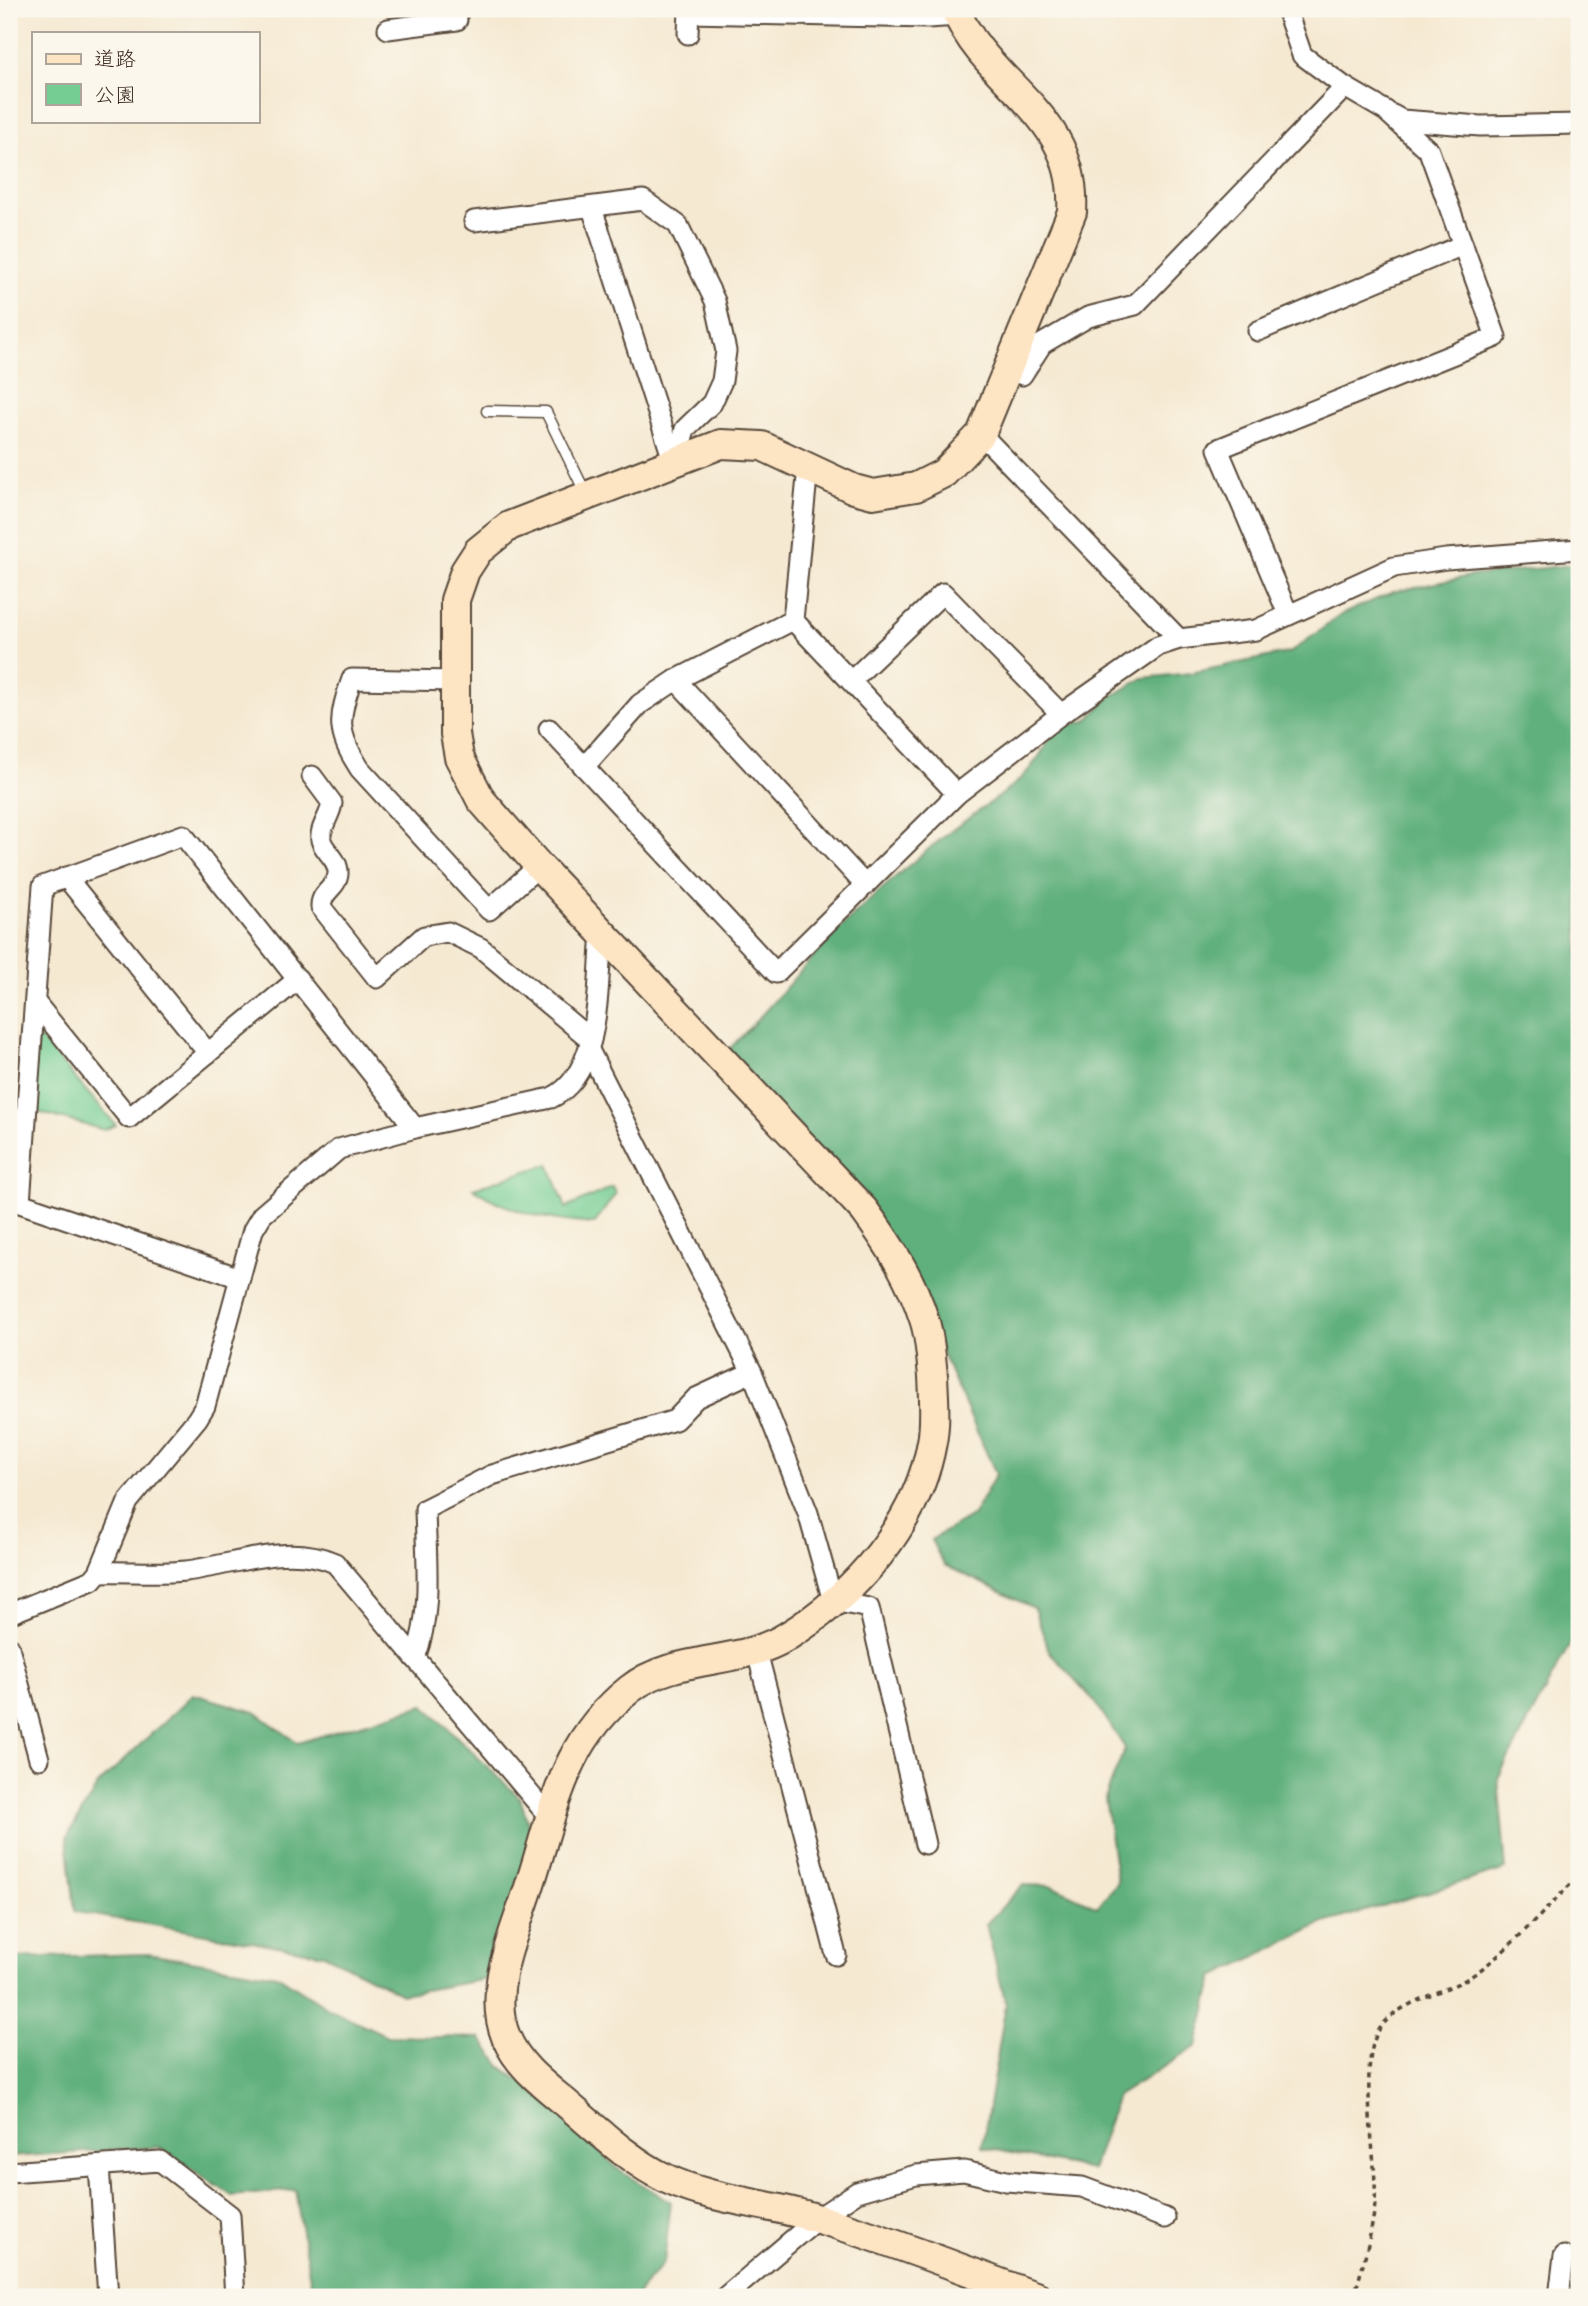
<svg xmlns="http://www.w3.org/2000/svg" width="1588" height="2306" font-family="Mynerve,'Klee One',sans-serif">
<style>
.green{fill:#75cd93;stroke:#587c58;stroke-width:2}
.forest{fill:#60b07d;stroke:#4e6d4e;stroke-width:2}
.lines{fill:none;stroke-linecap:round;stroke-linejoin:round}
.lane-casing{stroke:#574739;stroke-width:13}
.street-casing{stroke:#574739;stroke-width:23}
.secondary-casing{stroke:#574739;stroke-width:32}
.path{stroke:#574739;stroke-width:3.5;stroke-dasharray:5 5;stroke-linecap:butt}
.lane{stroke:#fff;stroke-width:10}
.street{stroke:#fff;stroke-width:19}
.secondary{stroke:#fde5c4;stroke-width:28}
</style>
<rect width="100%" height="100%" fill="#fbf7ec"/>
<filter id="ink" filterUnits="userSpaceOnUse"><feTurbulence type="fractalNoise" baseFrequency=".0143" numOctaves="2"/><feDisplacementMap in="SourceGraphic" scale="14" xChannelSelector="R" yChannelSelector="G"/><feConvolveMatrix kernelMatrix="1 2 1 2 8 2 1 2 1" color-interpolation-filters="sRGB"/></filter>
<filter id="wash" filterUnits="userSpaceOnUse"><feTurbulence type="fractalNoise" baseFrequency=".00686" numOctaves="4" result="noise"/><feDisplacementMap in="SourceGraphic" scale="28" xChannelSelector="R" yChannelSelector="G"/><feGaussianBlur stdDeviation="1.57" result="paint"/><feColorMatrix in="noise" values="0 0 0 0 0 0 0 0 0 0 0 0 0 0 0 0 0 1.4 0 .05"/><feComposite in="paint" operator="in"/></filter>
<g filter="url(#wash)">
<rect width="100%" height="100%" fill="#f5e9d2"/>
<g class="green">
<path d="M33 1030 116 1125 104 1130 27 1109Z"/>
<path d="M549 1164 566 1208 612 1187 616 1193 594 1224C552 1221 508 1213 473 1188Z"/>
</g>
<g class="forest">
<path d="M1579 564V1633L1571 1642 1498 1778 1506 1869 1321 1924 1214 1977 1197 2046 1117 2096 1092 2170 982 2147 1006 2004 986 1924 1023 1885 1053 1886 1097 1907 1117 1882 1105 1798 1125 1748 1096 1703 1049 1651 1034 1608 944 1565 931 1540 973 1515 996 1474 916 1295 723 1055C769 1011 807 959 854 915 883 887 919 856 951 831 998 795 1028 786 1055 728L1086 721 1109 698 1143 678 1191 673 1291 652 1342 614 1393 592 1470 576Z"/>
<path d="M193 1694 255 1712 298 1743 424 1705 520 1798 533 1838 492 1978 402 1994 324 1954 75 1912 67 1837 98 1785Z"/>
<path d="M148 1954 277 1975 330 2009 387 2036 480 2038 501 2066 557 2111 620 2171 671 2202 664 2262 636 2296 632 2297H313L295 2190 232 2196 159 2147 9 2157V1958Z"/>
</g>
</g>
<g filter="url(#ink)">
<g class="lines">
<g class="lane-casing">
<path id="lane" d="M487 411 546 412 586 494"/>
</g>
<g class="street-casing">
<g id="street">
<path d="M1286 9 1302 55 1345 87 1386 111 1429 151 1496 337 1218 449 1288 614"/>
<path d="M689 13 928 18 958 16"/>
<path d="M388 29 457 20 455 9"/>
<path d="M688 34 689 9"/>
<path d="M1393 115 1402 120 1480 126 1579 124"/>
<path d="M592 208 673 460"/>
<path d="M474 221 643 200 678 225 715 301 726 351 722 381 712 403 685 429 677 458"/>
<path d="M1258 331 1463 245"/>
<path d="M1009 368 1022 375 1042 344 1088 317 1135 305 1345 87"/>
<path d="M981 434 1179 639"/>
<path d="M808 467 793 620 957 794"/>
<path d="M676 680 865 885"/>
<path d="M455 681 352 679C338 719 336 732 360 769L489 910 539 866"/>
<path d="M851 681 943 593 1061 714"/>
<path d="M549 729 776 973 957 794 1061 714 1158 646 1179 639 1256 630 1394 567 1446 559 1579 549"/>
<path d="M584 767 640 704 676 680 793 620"/>
<path d="M312 776 332 803C331 815 319 828 321 840 324 852 339 859 338 874 337 888 320 892 321 907L377 978 424 936 448 932 481 948 591 1040"/>
<path d="M66 877 208 1053"/>
<path d="M35 1002 129 1118 298 979"/>
<path d="M590 1052 752 1372 808 1513 833 1601 869 1608 925 1844"/>
<path d="M240 1278 20 1203 43 886 183 835 415 1128"/>
<path d="M99 1572C127 1571 157 1574 186 1571 234 1565 288 1542 335 1563L551 1819"/>
<path d="M9 1614 92 1580 99 1572 128 1502 197 1419 205 1406 253 1230 262 1215 339 1149 415 1128 551 1098C603 1074 597 982 602 933"/>
<path d="M9 1647 39 1759"/>
<path d="M757 1652 836 1955"/>
<path d="M415 1658C433 1611 426 1558 425 1509L492 1475 675 1420 696 1398 752 1372"/>
<path d="M99 2166 108 2297"/>
<path d="M9 2172 160 2161 230 2215 235 2297"/>
<path d="M725 2297 818 2218 857 2192 916 2175 964 2171 1006 2181 1082 2187 1165 2218"/>
<path d="M1559 2297 1564 2256"/>
</g>
</g>
<g class="secondary-casing">
<path id="secondary" d="M955 9C987 87 1078 112 1072 212L981 434 944 473 916 487 873 494 854 489 762 446 721 444 509 526 478 551 465 571 455 600V734L459 757 481 800 539 866 864 1210C889 1244 911 1278 924 1319 930 1336 931 1358 933 1376 934 1398 936 1421 932 1442 918 1523 855 1595 786 1637 739 1666 674 1654 630 1689 563 1742 555 1807 530 1884 516 1930 486 1989 506 2037 518 2066 544 2085 567 2104 599 2131 629 2161 667 2179 714 2201 770 2203 819 2219 893 2241 966 2271 1038 2297"/>
</g>
<path class="path" d="M1354 2297C1362 2268 1372 2234 1375 2204 1378 2162 1357 2064 1379 2030 1394 2005 1436 1994 1461 1982 1495 1966 1550 1904 1579 1876"/>
<use href="#lane" class="lane"/>
<use href="#street" class="street"/>
<use href="#secondary" class="secondary"/>
</g>
</g>
<rect width="1588" height="2306" fill="none" stroke="#fbf7ec" stroke-width="35"/>
<rect x="32" y="32" width="228" height="91" fill="#fbf7ec" stroke="#aea59a" stroke-width="2"/>
<rect x="46" y="54" width="35" height="10" fill="#fde5c4" stroke="#aea59a" stroke-width="2"/>
<text x="94" y="66" font-size="21" fill="#3b2a1e">道路</text>
<rect x="46" y="84" width="35" height="21" fill="#75cd93" stroke="#aea59a" stroke-width="2"/>
<text x="94" y="102" font-size="21" fill="#3b2a1e">公園</text>
</svg>
